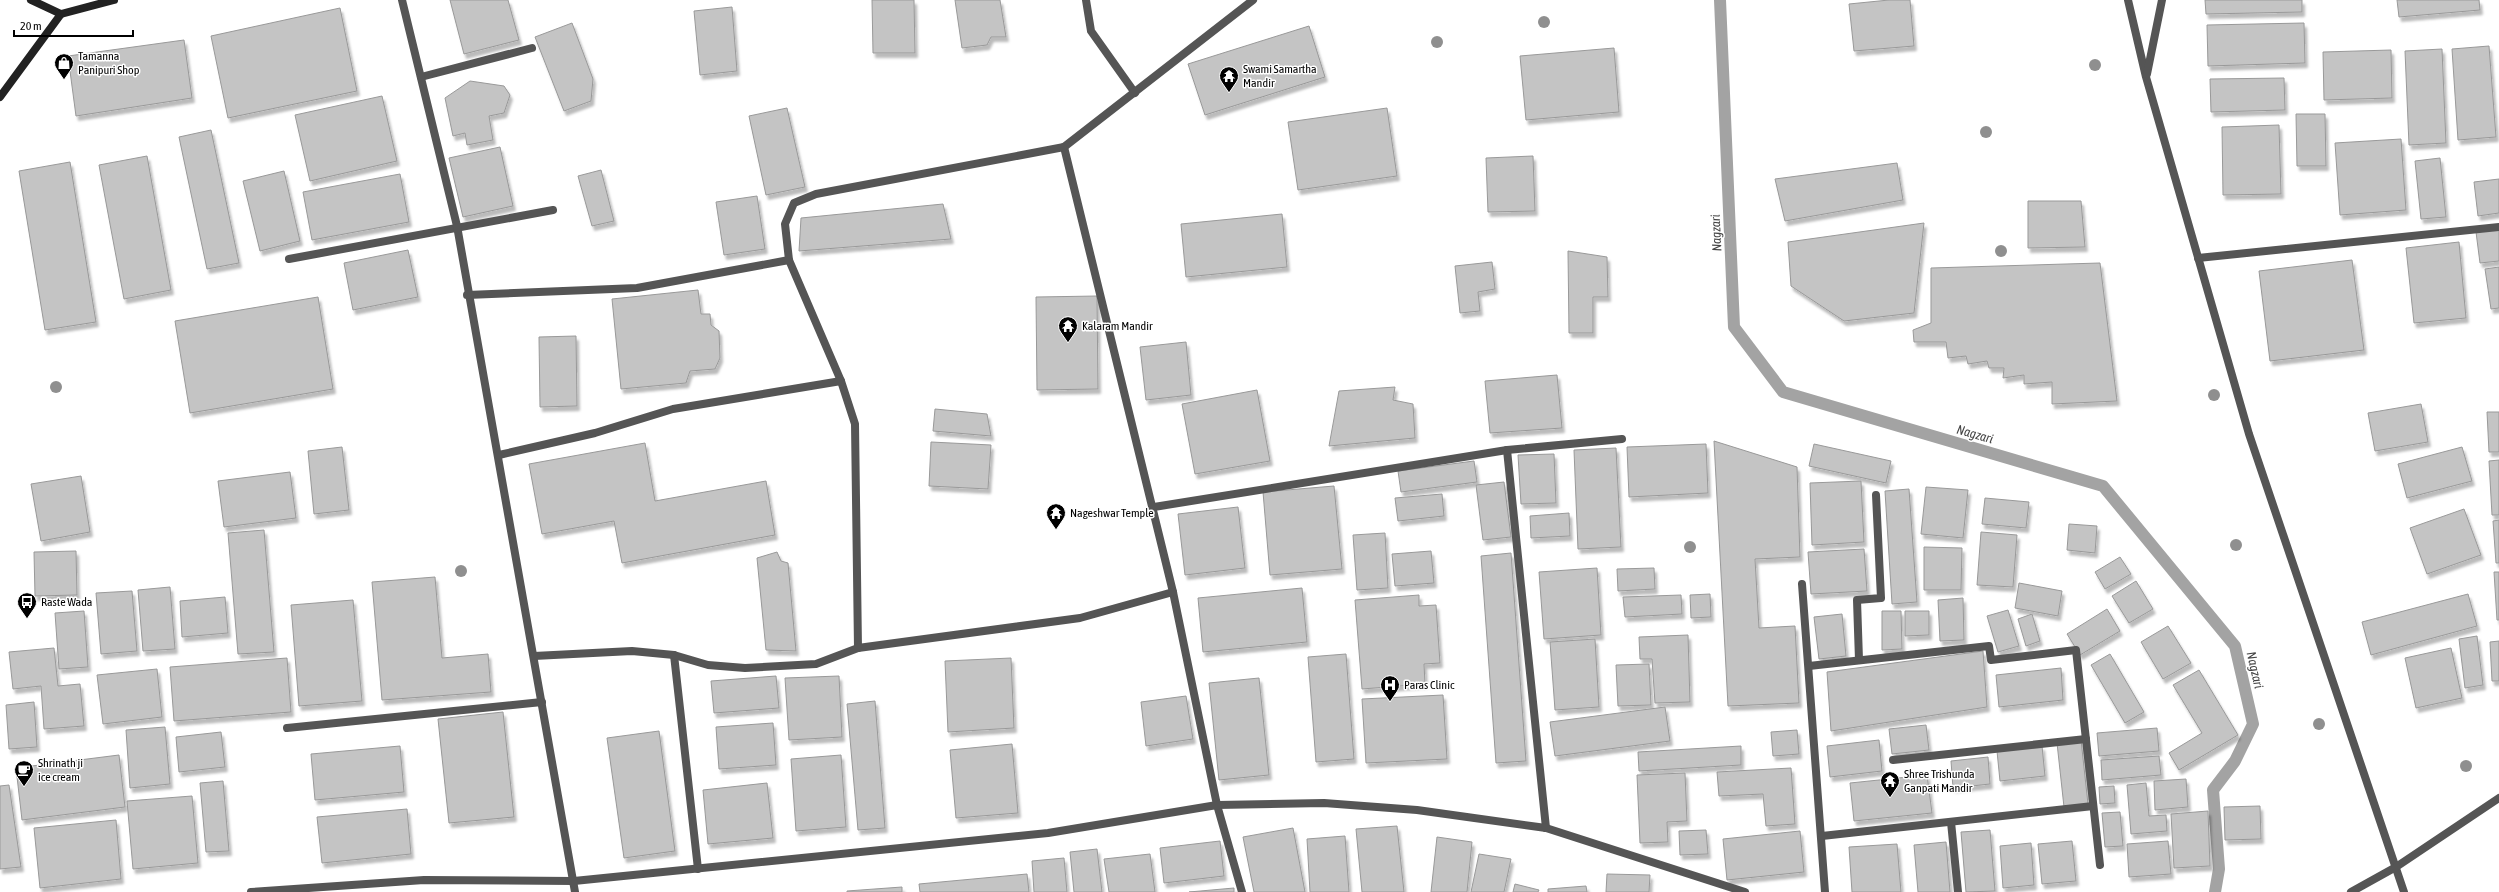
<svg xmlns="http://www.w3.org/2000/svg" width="2499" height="892" font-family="'Asap Condensed',sans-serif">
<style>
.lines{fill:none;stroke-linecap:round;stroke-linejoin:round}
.stream{stroke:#a3a3a3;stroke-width:12}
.building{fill:#c4c4c4;stroke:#999;filter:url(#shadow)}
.lane{stroke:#555;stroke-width:8}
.street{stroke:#555;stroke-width:8}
.secondary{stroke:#222;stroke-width:8}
.tree{fill:#8f8f8f}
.labels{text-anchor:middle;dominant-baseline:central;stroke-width:3;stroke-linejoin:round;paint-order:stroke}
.poi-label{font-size:12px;fill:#000;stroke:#fff;text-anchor:start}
.water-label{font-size:13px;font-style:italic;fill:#444;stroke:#fff}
</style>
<defs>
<filter id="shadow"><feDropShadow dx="2.5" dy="4.5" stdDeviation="1" flood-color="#0004"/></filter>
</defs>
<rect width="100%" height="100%" fill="#fff"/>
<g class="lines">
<path class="stream" d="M1720 0 1734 327 1783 392 2103 486 2235 646 2253 724 2235 761 2213 790 2219 869 2215 892"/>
</g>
<g class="building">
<path d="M450 0H508L519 40 464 54Z"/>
<path d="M872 0H914L915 53H873Z"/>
<path d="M955 0H1000L1006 37H991L987 45 962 48Z"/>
<path d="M1889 0H1910L1914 46 1854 51 1849 4Z"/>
<path d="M2205 0H2302V12L2206 14Z"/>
<path d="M2397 0H2479L2480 10 2399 17Z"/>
<path d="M732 7 737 71 700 75 694 11Z"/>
<path d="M340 8 357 91 228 118 211 36Z"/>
<path d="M572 23 593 79 591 101 564 111 535 37Z"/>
<path d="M2304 23 2305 63 2208 66 2207 25Z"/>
<path d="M1309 26 1325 77 1205 115 1188 64Z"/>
<path d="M184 40 192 98 76 116 68 56Z"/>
<path d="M2489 46 2496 137 2458 140 2452 49Z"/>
<path d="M1614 48 1619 112 1526 120 1520 56Z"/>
<path d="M2442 49 2446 143 2409 145 2405 51Z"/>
<path d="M2391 50 2392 98 2324 100 2323 52Z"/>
<path d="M2284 78 2285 110 2211 112 2210 79Z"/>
<path d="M470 81 504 86 510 95 504 113 489 116 493 140 467 145 465 133 453 136 445 98Z"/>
<path d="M382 96 397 161 310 181 295 115Z"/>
<path d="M787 108 805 187 766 195 749 116Z"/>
<path d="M1387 108 1397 176 1298 190 1288 122Z"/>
<path d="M2296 114H2325L2326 166H2297Z"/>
<path d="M2279 125 2281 194 2223 195 2222 127Z"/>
<path d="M211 130 239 263 207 269 179 137Z"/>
<path d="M2401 139 2406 210 2340 215 2335 143Z"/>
<path d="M500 147 513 206 463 217 449 158Z"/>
<path d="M147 156 171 290 124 299 99 165Z"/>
<path d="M1533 156 1535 211 1488 212 1486 158Z"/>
<path d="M2440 158 2446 217 2421 219 2415 161Z"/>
<path d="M70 162 96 322 45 330 19 171Z"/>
<path d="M1897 163 1903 200 1785 221 1775 179Z"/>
<path d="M601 170 614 221 592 226 578 176Z"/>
<path d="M284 171 300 241 260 251 243 181Z"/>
<path d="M400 174 409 222 312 240 303 192Z"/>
<path d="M2499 179V213L2478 216 2474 182Z"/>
<path d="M757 196 765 249 724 255 716 202Z"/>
<path d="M2028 201H2081L2085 247 2028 248Z"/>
<path d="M943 204 951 239 799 251 801 218Z"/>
<path d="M1282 214 1287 267 1186 277 1181 224Z"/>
<path d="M1924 223 1914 313 1844 321 1791 286 1788 242Z"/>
<path d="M2499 229V261L2480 263 2476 232Z"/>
<path d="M2459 242 2466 318 2414 323 2406 248Z"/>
<path d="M408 250 418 297 353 310 344 263Z"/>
<path d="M1568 251 1607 257 1608 297H1593V333H1569Z"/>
<path d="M2352 260 2364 350 2270 361 2259 271Z"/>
<path d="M1492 262 1495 289 1478 292 1480 311 1460 313 1455 266Z"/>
<path d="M2100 263 2117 401 2052 404V382L2024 384V375L2003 378 2004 368H1989L1987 361 1968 364 1966 356 1948 358 1946 342H1914L1913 330 1931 323V268Z"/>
<path d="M2499 267V308L2491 309 2485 269Z"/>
<path d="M698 290 701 314H710L711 325 719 331 720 358 715 369 690 371 686 383 621 389 612 299Z"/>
<path d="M1097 296 1098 389 1037 390 1036 297Z"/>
<path d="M318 297 333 389 190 413 175 321Z"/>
<path d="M576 336 577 406 540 407 539 337Z"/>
<path d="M1186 342 1191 395 1146 400 1140 347Z"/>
<path d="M1557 375 1562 428 1490 433 1485 381Z"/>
<path d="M1395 387 1393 400 1413 404 1415 438 1329 446 1339 391Z"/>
<path d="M1257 390 1270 461 1195 474 1182 404Z"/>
<path d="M2421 404 2428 442 2375 451 2368 413Z"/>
<path d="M935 409 987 414 991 436 933 431Z"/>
<path d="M2487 412H2499V452H2489Z"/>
<path d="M1714 441 1797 467 1800 557 1755 559 1759 628 1795 626 1799 703 1728 706Z"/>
<path d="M931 442 991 445 988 489 929 486Z"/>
<path d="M645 443 655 501 766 481 775 535 622 563 614 521 542 534 529 464Z"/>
<path d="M1706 444 1708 493 1629 497 1627 447Z"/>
<path d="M1814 444 1891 461 1886 483 1809 466Z"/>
<path d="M342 447 349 510 314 514 308 451Z"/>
<path d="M2462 447 2472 481 2407 498 2398 464Z"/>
<path d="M1616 448 1621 547 1578 549 1574 450Z"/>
<path d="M1554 454 1556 503 1521 504 1518 455Z"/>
<path d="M2499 460V515H2492L2489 461Z"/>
<path d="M1474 461 1477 482 1401 492 1398 471Z"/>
<path d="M290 472 296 518 224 527 218 481Z"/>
<path d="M81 476 90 532 41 541 31 484Z"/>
<path d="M1861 481 1864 542 1812 545 1810 483Z"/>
<path d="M1504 482 1511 537 1483 540 1476 485Z"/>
<path d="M1334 486 1342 569 1270 575 1263 492Z"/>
<path d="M1926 487 1968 490 1963 538 1921 534Z"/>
<path d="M1909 489 1917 602 1892 604 1885 491Z"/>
<path d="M1442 494 1444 516 1398 521 1395 498Z"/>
<path d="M1985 498 2029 502 2026 528 1982 524Z"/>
<path d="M1238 507 1245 568 1185 575 1178 514Z"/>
<path d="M2464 509 2481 555 2427 574 2410 528Z"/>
<path d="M1569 513 1570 536 1531 538 1530 516Z"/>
<path d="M2499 520V563H2496L2493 521Z"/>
<path d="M2069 524 2097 526 2095 553 2067 550Z"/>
<path d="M264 530 274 652 238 654 228 533Z"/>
<path d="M1981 532 2017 535 2013 587 1977 585Z"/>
<path d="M1385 533 1388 588 1357 590 1353 535Z"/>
<path d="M1924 547 1962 548 1961 590H1924Z"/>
<path d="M1864 549 1867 591 1811 594 1808 552Z"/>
<path d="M76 551 77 595 35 596 34 552Z"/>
<path d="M1431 551 1434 583 1395 586 1392 554Z"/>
<path d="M777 552 781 561 788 563 796 651 766 650 757 558Z"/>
<path d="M1511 553 1526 761 1496 763 1481 556Z"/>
<path d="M2120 557 2131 574 2105 589 2095 572Z"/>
<path d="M1597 568 1601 635 1544 639 1539 572Z"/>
<path d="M1654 568 1655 589 1618 591 1617 569Z"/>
<path d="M2494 572H2499V620H2497Z"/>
<path d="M435 577 442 658 488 654 491 692 382 700 372 582Z"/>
<path d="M2136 581 2153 609 2129 623 2112 596Z"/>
<path d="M2019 583 2062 591 2058 616 2015 608Z"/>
<path d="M170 587 175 649 143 651 138 590Z"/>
<path d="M1302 588 1307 642 1203 652 1198 598Z"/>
<path d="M132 591 137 651 101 654 96 593Z"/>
<path d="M1710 594 1711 617 1691 618 1690 595Z"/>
<path d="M2468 594 2477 626 2371 655 2362 622Z"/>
<path d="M1419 595V606L1436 605 1440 663 1424 664 1425 684 1362 689 1355 600Z"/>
<path d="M1681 595 1682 614 1625 617 1623 597Z"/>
<path d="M225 597 228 633 182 637 180 601Z"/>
<path d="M1963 598 1964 640 1940 641 1938 600Z"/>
<path d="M353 600 362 701 299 706 291 605Z"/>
<path d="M2107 609 2120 631 2080 655 2067 634Z"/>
<path d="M2008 610 2019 646 1998 652 1987 616Z"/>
<path d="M84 611 88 667 59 669 55 613Z"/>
<path d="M1882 611H1901L1902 649 1882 650Z"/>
<path d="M1905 611H1929V635L1905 636Z"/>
<path d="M1842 614 1846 656 1819 659 1814 617Z"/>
<path d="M2032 614 2040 641 2026 646 2018 619Z"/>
<path d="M2168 626 2191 663 2163 679 2141 642Z"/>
<path d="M1688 635 1690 702 1655 703 1652 659H1640L1639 637Z"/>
<path d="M2477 636 2483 685 2465 688 2459 639Z"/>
<path d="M1595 639 1599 707 1555 710 1550 642Z"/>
<path d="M2499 641V681H2492L2490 642Z"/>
<path d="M54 648 58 686 80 684 84 726 44 729 41 686 13 689 9 652Z"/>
<path d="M2451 648 2462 698 2416 708 2405 658Z"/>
<path d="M1983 651 1987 707 1831 731 1827 672Z"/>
<path d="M1346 654 1354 759 1316 762 1308 657Z"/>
<path d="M2110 654 2144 712 2125 723 2091 665Z"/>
<path d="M287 658 291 712 174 721 170 667Z"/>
<path d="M1011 658 1014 728 948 732 945 661Z"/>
<path d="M1649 664 1651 705 1618 706 1616 665Z"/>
<path d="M2061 668 2063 700 1999 707 1996 675Z"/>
<path d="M157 669 162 717 103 724 97 675Z"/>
<path d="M2199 670 2238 735 2179 770 2169 753 2202 733 2173 685Z"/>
<path d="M776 676 779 708 714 713 711 681Z"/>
<path d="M839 676 842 737 789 740 785 678Z"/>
<path d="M1259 678 1269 775 1219 780 1209 683Z"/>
<path d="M1443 695 1447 759 1366 763 1362 699Z"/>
<path d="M1186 696 1193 739 1146 746 1141 702Z"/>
<path d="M875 701 885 828 858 830 847 704Z"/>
<path d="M34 702 37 747 9 749 6 705Z"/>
<path d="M1665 707 1670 741 1555 756 1550 722Z"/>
<path d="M503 712 514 817 449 823 438 719Z"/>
<path d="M773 723 776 765 719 769 716 727Z"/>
<path d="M1926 725 1929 750 1892 754 1889 729Z"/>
<path d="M165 727 170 784 130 788 126 730Z"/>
<path d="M2157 728 2159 751 2099 756 2097 733Z"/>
<path d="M1797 730 1799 754 1773 756 1771 732Z"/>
<path d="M659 731 675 851 624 858 607 738Z"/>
<path d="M221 732 225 767 179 772 176 737Z"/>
<path d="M1879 740 1882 771 1830 777 1827 746Z"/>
<path d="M2081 740 2088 804 2064 807 2057 743Z"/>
<path d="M1012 744 1018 813 956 818 950 750Z"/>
<path d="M400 746 404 792 315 800 311 754Z"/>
<path d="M1741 746V765L1639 771 1638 752Z"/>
<path d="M2042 746 2045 776 2000 781 1997 751Z"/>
<path d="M119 755 125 807 22 820 16 768Z"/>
<path d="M841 755 846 827 796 831 791 759Z"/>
<path d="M2159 756 2161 775 2102 780 2101 760Z"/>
<path d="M1988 757 1990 784 1953 788 1951 761Z"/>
<path d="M1791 768 1795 824 1766 826 1763 794 1719 796 1717 772Z"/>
<path d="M1685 773 1687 821 1667 822 1668 842 1640 843 1637 775Z"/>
<path d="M1927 775 1932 813 1854 821 1850 783Z"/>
<path d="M2186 779 2188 807 2155 810 2154 781Z"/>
<path d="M223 781 229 851 206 852 200 783Z"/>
<path d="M767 783 773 838 708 844 703 790Z"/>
<path d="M2146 783 2149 816 2166 815 2167 831 2131 834 2127 785Z"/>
<path d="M9 785 21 867 0 869V786Z"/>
<path d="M2114 786 2115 803 2100 804 2099 787Z"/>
<path d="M192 796 198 863 133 869 127 801Z"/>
<path d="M2260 806 2261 839 2225 840 2224 807Z"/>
<path d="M407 809 411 854 322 863 317 817Z"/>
<path d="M2208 811 2210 866 2174 868 2171 814Z"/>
<path d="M2120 812 2123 846 2105 847 2102 813Z"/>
<path d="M116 820 121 879 40 888 34 828Z"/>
<path d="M1397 826 1404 892H1362L1356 829Z"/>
<path d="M1293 828 1305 892H1254L1243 837Z"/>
<path d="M1706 830 1708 854 1680 855 1679 831Z"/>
<path d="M1990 830 1995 891 1966 892 1961 832Z"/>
<path d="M1800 831 1804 872 1727 880 1723 839Z"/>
<path d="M1345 836 1349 892H1310L1307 839Z"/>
<path d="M1437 837 1472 842 1467 892H1431Z"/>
<path d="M1220 841 1224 876 1164 883 1160 848Z"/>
<path d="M2072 841 2076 881 2042 884 2038 844Z"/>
<path d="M2168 841 2171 874 2129 877 2127 844Z"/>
<path d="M1946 842 1950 892H1918L1914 845Z"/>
<path d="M2031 843 2034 885 2003 888 2000 846Z"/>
<path d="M1897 844 1901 892H1852L1849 847Z"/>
<path d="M1097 849 1102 892H1074L1070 852Z"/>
<path d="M1150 854 1155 892H1109L1104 859Z"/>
<path d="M1479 854 1511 859 1504 892H1471Z"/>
<path d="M1064 858 1067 892H1034L1032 861Z"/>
<path d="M1027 874 1029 892H920L919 884Z"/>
<path d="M1607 874 1650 875 1649 892H1606Z"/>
<path d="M1515 884 1539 890 1538 892H1513Z"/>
<path d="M1586 886 1587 892H1548V889Z"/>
<path d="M902 887V892H847V891Z"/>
<path d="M1234 888V892H1189Z"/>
</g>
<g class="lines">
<g class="lane">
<path d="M421 77 532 48"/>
<path d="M289 259 553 210"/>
</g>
<g class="street">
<path d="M402 0 457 226 575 892"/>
<path d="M1086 0 1091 31 1135 93"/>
<path d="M2128 0 2146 77 2249 434 2404 892"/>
<path d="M2147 74 2162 0"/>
<path d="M1064 147 1173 592 1217 805 1242 892"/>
<path d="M2198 258 2499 227"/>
<path d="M789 260 841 381 855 424 858 648"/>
<path d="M467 295 637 288 789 260 785 224 794 203 816 194 1064 147 1253 0"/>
<path d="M1507 450 1546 828"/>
<path d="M499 455 595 433 673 409 841 381"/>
<path d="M1154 507 1507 450 1622 439"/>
<path d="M1802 584 1825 892"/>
<path d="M674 655 698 869"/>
<path d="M534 656 632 651 674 655 708 665 745 668 816 664 858 648 1080 618 1173 592"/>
<path d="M1859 660 1857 600 1881 598 1876 495"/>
<path d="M1809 666 1989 646 1991 660 2076 650 2100 865"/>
<path d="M287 728 542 702"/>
<path d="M1893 760 2086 739"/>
<path d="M1951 822 1958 892"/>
<path d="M1822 836 2093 806"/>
<path d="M251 892 424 880 574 881 1048 833 1217 805 1324 803 1417 810 1546 828 1745 892"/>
<path d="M2351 892 2396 867 2499 798"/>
</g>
<g class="secondary">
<path d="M31 0 61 14"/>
<path d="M0 97 61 14 114 0"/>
</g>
</g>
<g class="tree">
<circle cx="1544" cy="22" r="6"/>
<circle cx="1437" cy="42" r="6"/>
<circle cx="2095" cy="65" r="6"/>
<circle cx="1986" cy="132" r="6"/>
<circle cx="2001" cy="251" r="6"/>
<circle cx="56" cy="387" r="6"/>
<circle cx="2214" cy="395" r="6"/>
<circle cx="2236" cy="545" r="6"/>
<circle cx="1690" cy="547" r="6"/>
<circle cx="461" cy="571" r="6"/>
<circle cx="2319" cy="724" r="6"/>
<circle cx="2466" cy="766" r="6"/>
</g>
<defs>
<g id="shop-pin" transform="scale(1)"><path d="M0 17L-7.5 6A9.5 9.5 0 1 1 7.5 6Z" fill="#000" stroke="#fff"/><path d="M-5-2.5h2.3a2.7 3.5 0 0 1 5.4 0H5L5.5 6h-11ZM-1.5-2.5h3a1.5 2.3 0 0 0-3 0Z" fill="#fff"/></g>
<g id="temple-pin" transform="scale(1)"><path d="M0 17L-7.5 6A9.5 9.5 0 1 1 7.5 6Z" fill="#000" stroke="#fff"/><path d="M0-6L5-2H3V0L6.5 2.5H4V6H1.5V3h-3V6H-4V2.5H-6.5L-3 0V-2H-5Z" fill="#fff"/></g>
<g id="bus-pin" transform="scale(1)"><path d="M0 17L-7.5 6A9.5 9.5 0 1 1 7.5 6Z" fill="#000" stroke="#fff"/><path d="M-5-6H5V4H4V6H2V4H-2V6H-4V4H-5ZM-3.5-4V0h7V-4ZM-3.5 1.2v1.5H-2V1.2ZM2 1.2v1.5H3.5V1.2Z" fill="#fff"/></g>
<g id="hospital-pin" transform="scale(1)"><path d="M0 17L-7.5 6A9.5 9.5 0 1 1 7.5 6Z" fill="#000" stroke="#fff"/><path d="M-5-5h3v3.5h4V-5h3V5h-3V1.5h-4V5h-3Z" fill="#fff"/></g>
<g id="cafe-pin" transform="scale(1)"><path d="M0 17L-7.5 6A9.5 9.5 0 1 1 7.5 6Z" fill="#000" stroke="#fff"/><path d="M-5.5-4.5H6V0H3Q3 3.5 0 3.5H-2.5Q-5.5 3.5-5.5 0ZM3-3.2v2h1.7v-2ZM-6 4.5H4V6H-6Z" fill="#fff"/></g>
</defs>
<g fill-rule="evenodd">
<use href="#shop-pin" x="64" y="63"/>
<use href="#temple-pin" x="1229" y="76"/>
<use href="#temple-pin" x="1068" y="326"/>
<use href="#temple-pin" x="1056" y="513"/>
<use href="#bus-pin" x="27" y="602"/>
<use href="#hospital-pin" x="1390" y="685"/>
<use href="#cafe-pin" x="24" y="770"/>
<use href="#temple-pin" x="1890" y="781"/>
</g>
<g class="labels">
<g class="poi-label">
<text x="78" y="56">Tamanna<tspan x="78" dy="14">Panipuri Shop</tspan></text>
<text x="1243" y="69">Swami Samartha<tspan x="1243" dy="14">Mandir</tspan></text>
<text x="1082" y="326">Kalaram Mandir</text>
<text x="1070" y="513">Nageshwar Temple</text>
<text x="41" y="602">Raste Wada</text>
<text x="1404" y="685">Paras Clinic</text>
<text x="38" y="763">Shrinath ji<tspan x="38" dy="14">ice cream</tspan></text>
<text x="1904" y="774">Shree Trishunda<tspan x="1904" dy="14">Ganpati Mandir</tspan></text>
</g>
<g class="water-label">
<text transform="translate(1716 233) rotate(-93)">Nagzari</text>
<text transform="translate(1975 434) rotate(16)">Nagzari</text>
<text transform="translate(2255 670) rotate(77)">Nagzari</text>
</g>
</g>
<path d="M14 30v6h119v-6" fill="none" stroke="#000000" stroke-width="2"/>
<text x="20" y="30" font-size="12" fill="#000000" stroke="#ffffff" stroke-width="3" paint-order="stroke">20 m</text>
</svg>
